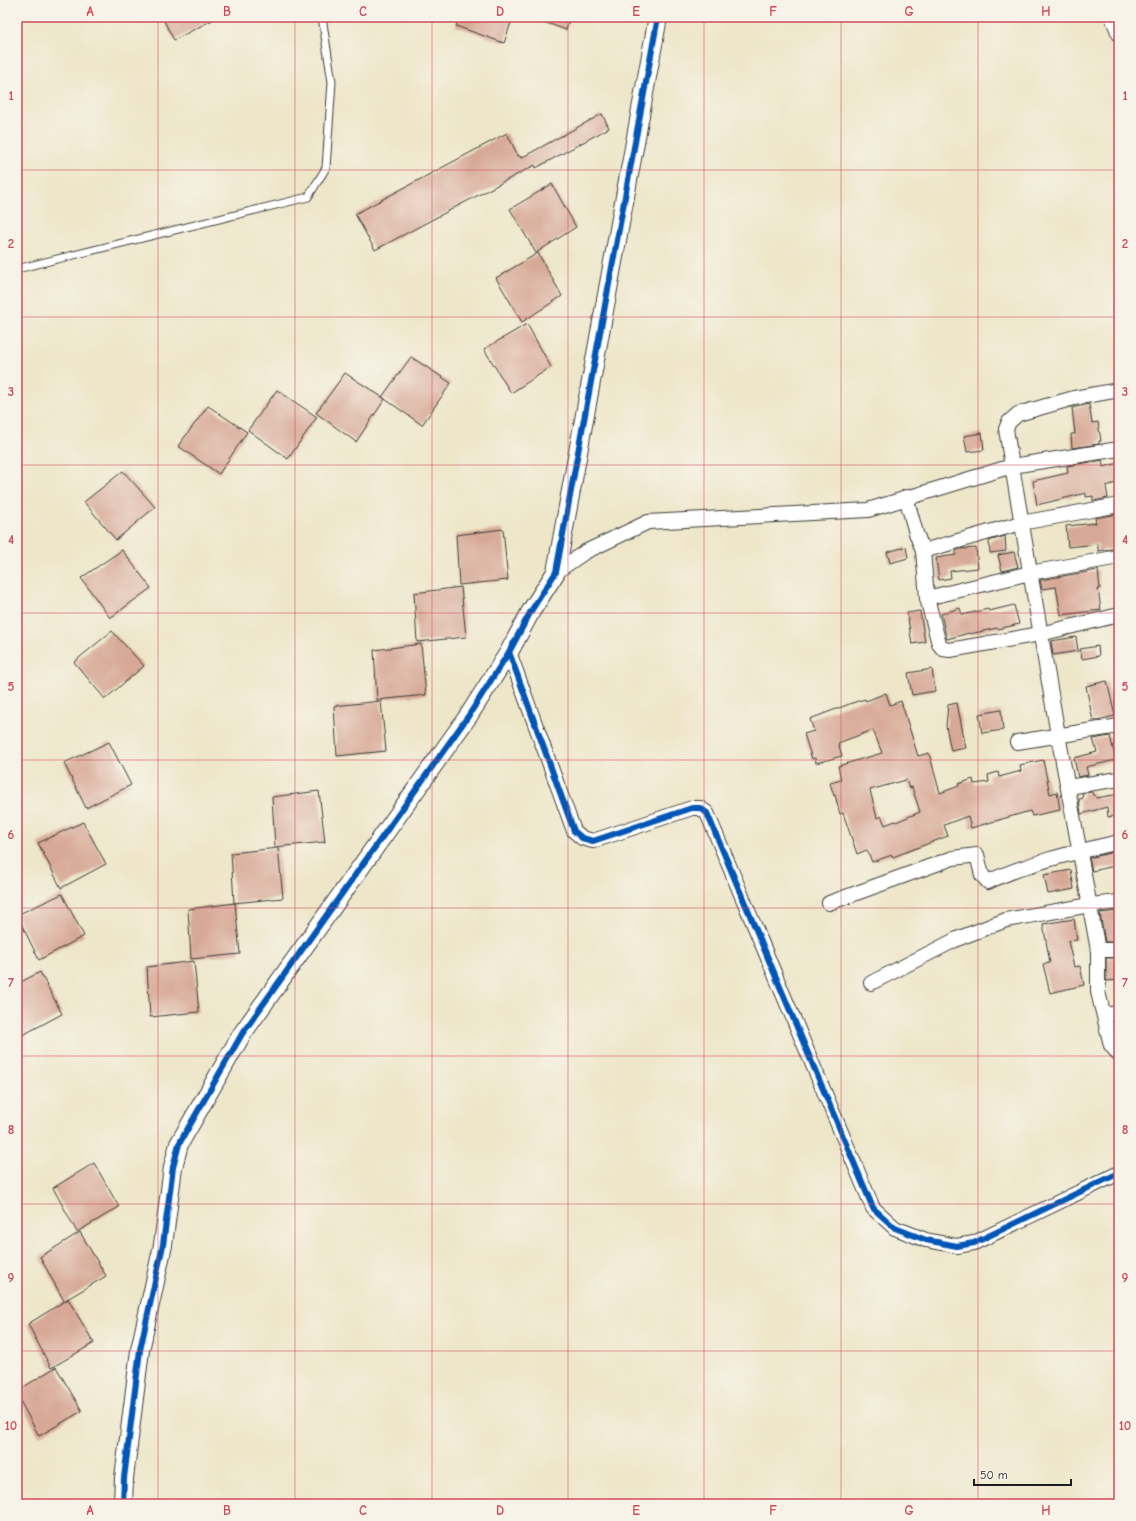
<svg xmlns="http://www.w3.org/2000/svg" width="1136" height="1521" font-family="'Comic Neue',sans-serif">
<style>
.building{fill:#d7a896;fill-rule:evenodd}
.lines{fill:none;stroke-linecap:round;stroke-linejoin:round}
.service-casing{stroke:#3b3a36;stroke-width:9}
.minor-casing{stroke:#3b3a36;stroke-width:16}
.tertiary-casing{stroke:#3b3a36;stroke-width:20}
.service{stroke:#fff;stroke-width:7}
.minor{stroke:#fff;stroke-width:14}
.tertiary{stroke:#fff;stroke-width:18}
.cycleway-casing{stroke:#f7f3e8;stroke-width:8}
.cycleway{stroke:#0057b8;stroke-width:6}
.grid{fill:none;stroke:#d1495b;stroke-width:1;stroke-opacity:0.55}
.neatline{fill:none;stroke:#d1495b;stroke-width:1.5}
.grid-label{font-size:13px;text-anchor:middle;font-weight:bold;fill:#d1495b}
</style>
<rect width="100%" height="100%" fill="#f7f3e8"/>
<filter id="ink" filterUnits="userSpaceOnUse"><feTurbulence type="fractalNoise" baseFrequency=".025" numOctaves="2"/><feDisplacementMap in="SourceGraphic" scale="8" xChannelSelector="R" yChannelSelector="G"/><feConvolveMatrix kernelMatrix="1 2 1 2 8 2 1 2 1" color-interpolation-filters="sRGB"/></filter>
<filter id="wash" filterUnits="userSpaceOnUse"><feTurbulence type="fractalNoise" baseFrequency=".012" numOctaves="4" result="noise"/><feDisplacementMap in="SourceGraphic" scale="16" xChannelSelector="R" yChannelSelector="G"/><feGaussianBlur stdDeviation="0.9" result="paint"/><feColorMatrix in="noise" values="0 0 0 0 0 0 0 0 0 0 0 0 0 0 0 0 0 1.4 0 .05"/><feComposite in="paint" operator="in"/></filter>
<g filter="url(#wash)">
<rect width="100%" height="100%" fill="#ede6c9"/>
<g id="blocks">
<g class="building">
<path d="M162 17H218L174 40Z"/>
<path d="M459 17H513L504 43 456 26Z"/>
<path d="M533 17H570L566 30 533 18Z"/>
<path d="M602 114 609 128 536 168 535 165 375 250 355 214 507 133 518 156H520L521 158Z"/>
<path d="M552 184 576 227 536 253 510 209Z"/>
<path d="M538 253 562 296 522 322 496 278Z"/>
<path d="M527 324 551 367 511 393 484 349Z"/>
<path d="M411 357 451 383 422 425 382 397Z"/>
<path d="M345 373 385 399 356 442 316 413Z"/>
<path d="M277 390 317 417 288 459 248 430Z"/>
<path d="M1089 404 1092 423 1098 422 1101 441H1099V444L1072 448 1071 434H1075L1072 408Z"/>
<path d="M208 406 247 432 219 474 178 446Z"/>
<path d="M982 433 984 450 967 452 964 436Z"/>
<path d="M1102 460 1103 467 1119 463V482L1106 486 1108 498 1093 501V496L1086 497V493L1037 505 1033 481 1068 473 1067 466Z"/>
<path d="M123 471 155 507 116 540 84 502Z"/>
<path d="M1119 514V548L1098 551V544L1068 547 1066 526 1096 523 1095 518Z"/>
<path d="M503 529 508 580 459 585 456 535Z"/>
<path d="M1005 536 1006 551 990 553 989 541Z"/>
<path d="M906 547 908 558 890 563 887 552Z"/>
<path d="M976 548 978 568 950 571 951 578 939 580 936 558 956 555V551L960 549Z"/>
<path d="M122 550 151 588 110 618 81 578Z"/>
<path d="M1014 552 1018 567 1002 571 998 555Z"/>
<path d="M1098 570 1100 589H1098L1101 610 1061 615 1056 587 1042 589 1040 580Z"/>
<path d="M461 587 466 637 417 642 414 593Z"/>
<path d="M1014 605 1019 624 998 629 997 628 970 634 969 633 947 639 941 614 960 608 962 615 988 609 989 611Z"/>
<path d="M920 611 925 642 912 644 907 613Z"/>
<path d="M112 631 144 666 105 699 74 662Z"/>
<path d="M1076 637 1078 651 1053 655 1051 641Z"/>
<path d="M421 644 426 695 377 700 374 650Z"/>
<path d="M1098 646 1099 656 1082 659 1080 649Z"/>
<path d="M932 669 935 691 912 695 908 673Z"/>
<path d="M1107 681 1115 716 1093 721 1086 686Z"/>
<path d="M886 693 890 705 901 701 918 756 929 753 940 793 959 786 958 784 973 779 974 784 989 782 988 775 998 772 999 777 1021 771 1020 765 1043 760 1050 794 1057 792 1060 810 1032 816 1030 811 971 828 968 816 944 825 948 836 906 852 893 857 892 855 872 862 867 850 857 854 843 813 840 814 835 795 834 796 830 783 841 780 838 766 882 753 873 730 838 743 842 756 816 763 815 758 812 759 804 734 814 731 810 719 852 703 865 699 866 701ZM906 780 909 788 912 787 920 812 896 822 895 821 885 825 881 816 877 818 870 790Z"/>
<path d="M381 701 386 751 337 756 334 706Z"/>
<path d="M957 703 966 748 951 751 946 726 948 705Z"/>
<path d="M1001 710 1003 730 982 733 979 714Z"/>
<path d="M1110 736 1116 760 1086 767 1088 775 1078 777 1074 758 1097 752 1093 739Z"/>
<path d="M109 742 131 785 86 808 64 763Z"/>
<path d="M319 791 325 842 275 847 272 797Z"/>
<path d="M1092 792 1093 795H1095L1096 798 1119 794V815L1108 817 1107 807 1081 814 1079 799 1083 798 1082 793Z"/>
<path d="M83 822 106 864 61 888 38 843Z"/>
<path d="M278 848 283 898 234 903 231 853Z"/>
<path d="M1118 851 1119 865 1092 871 1089 858Z"/>
<path d="M1071 870 1074 889 1048 894 1044 875Z"/>
<path d="M62 894 84 936 39 960 17 915Z"/>
<path d="M235 903 240 954 191 959 188 909Z"/>
<path d="M1119 911V942H1105L1100 913Z"/>
<path d="M1074 919 1077 940 1068 941 1074 967 1080 966 1084 985 1050 993 1043 964 1050 963 1043 924Z"/>
<path d="M1106 958H1119V980L1106 981Z"/>
<path d="M194 961 199 1012 150 1017 147 967Z"/>
<path d="M40 972 62 1014 17 1038V984Z"/>
<path d="M94 1163 119 1207 77 1232 53 1188Z"/>
<path d="M80 1232 106 1276 64 1301 40 1257Z"/>
<path d="M68 1299 94 1343 51 1368 28 1324Z"/>
<path d="M56 1367 82 1411 39 1436 17 1395V1391Z"/>
</g>
</g>
</g>
<g filter="url(#ink)">
<use href="#blocks" fill-opacity="0" stroke="#3b3a36" stroke-width="1"/>
<g class="lines">
<g class="service-casing">
<path id="service" d="M17 269 308 197 326 168 332 82 322 17"/>
</g>
<g class="minor-casing">
<g id="minor">
<path d="M1112 17 1119 34"/>
<path d="M1119 390 1074 398 1018 414 1009 422 1006 429 1012 466 1119 449"/>
<path d="M906 497 916 533 923 551 927 598 939 644 943 649 950 650 1040 634 1119 615"/>
<path d="M923 551 1021 523 1119 505"/>
<path d="M556 572 585 552 648 522 868 510 1012 466 1058 735 1098 950H1119"/>
<path d="M927 598 1030 573 1119 557"/>
<path d="M509 652 574 831 582 838 593 841 692 808H700L707 813 873 1208 895 1228 926 1240 957 1246 974 1243 1119 1173"/>
<path d="M1017 742 1119 726"/>
<path d="M1068 787 1119 779"/>
<path d="M829 903 953 858 977 855 982 875 988 882C1027 863 1076 852 1119 842"/>
<path d="M1098 950V992L1111 1045 1119 1055"/>
<path d="M871 983 957 939 1006 920 1090 905 1119 902"/>
<path d="M1104 1015 1119 1013"/>
</g>
</g>
<g class="tertiary-casing">
<path id="tertiary" d="M123 1504 124 1478 140 1350 163 1245 173 1167 179 1144 242 1034 469 715 509 652 531 611 556 572 658 17"/>
</g>
<use href="#service" class="service"/>
<use href="#minor" class="minor"/>
<use href="#tertiary" class="tertiary"/>
<g class="cycleway-casing">
<g id="cycleway">
<path d="M509 652 574 831 582 838 593 841 692 808H700L707 813 873 1208 895 1228 926 1240 957 1246 974 1243 1119 1173"/>
<path d="M123 1504 124 1478 140 1350 163 1245 173 1167 179 1144 242 1034 469 715 509 652 531 611 556 572 658 17"/>
</g>
</g>
<use href="#cycleway" class="cycleway"/>
</g>
</g>
<path class="grid" d="M158 17V1504M295 17V1504M432 17V1504M568 17V1504M704 17V1504M841 17V1504M978 17V1504M17 170H1119M17 317H1119M17 465H1119M17 613H1119M17 760H1119M17 908H1119M17 1056H1119M17 1204H1119M17 1351H1119"/>
<rect width="1136" height="1521" fill="none" stroke="#f7f3e8" stroke-width="44"/>
<path d="M974 1479v6h97v-6" fill="none" stroke="#1c1c1c" stroke-width="2"/>
<text x="980" y="1479" font-size="12" fill="#1c1c1c" stroke="#f7f3e8" stroke-width="3" paint-order="stroke">50 m</text>
<rect x="22" y="22" width="1092" height="1477" class="neatline"/>
<g class="grid-label">
<text x="90" y="16">A</text>
<text x="227" y="16">B</text>
<text x="363" y="16">C</text>
<text x="500" y="16">D</text>
<text x="636" y="16">E</text>
<text x="773" y="16">F</text>
<text x="909" y="16">G</text>
<text x="1046" y="16">H</text>
<text x="11" y="100">1</text>
<text x="1125" y="100">1</text>
<text x="11" y="248">2</text>
<text x="1125" y="248">2</text>
<text x="11" y="396">3</text>
<text x="1125" y="396">3</text>
<text x="11" y="544">4</text>
<text x="1125" y="544">4</text>
<text x="11" y="691">5</text>
<text x="1125" y="691">5</text>
<text x="11" y="839">6</text>
<text x="1125" y="839">6</text>
<text x="11" y="987">7</text>
<text x="1125" y="987">7</text>
<text x="11" y="1134">8</text>
<text x="1125" y="1134">8</text>
<text x="11" y="1282">9</text>
<text x="1125" y="1282">9</text>
<text x="11" y="1430">10</text>
<text x="1125" y="1430">10</text>
<text x="90" y="1515">A</text>
<text x="227" y="1515">B</text>
<text x="363" y="1515">C</text>
<text x="500" y="1515">D</text>
<text x="636" y="1515">E</text>
<text x="773" y="1515">F</text>
<text x="909" y="1515">G</text>
<text x="1046" y="1515">H</text>
</g>
</svg>
